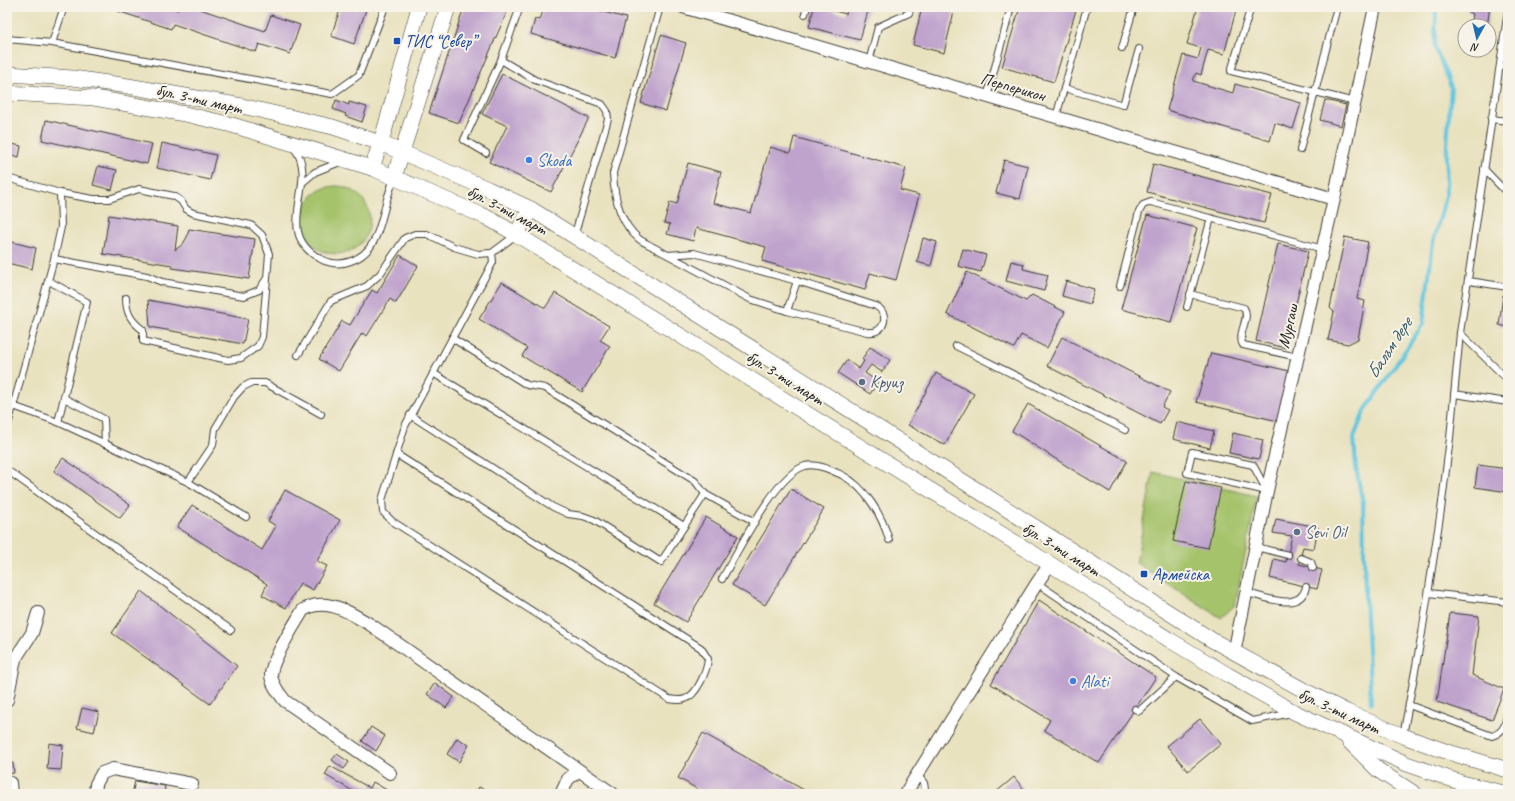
<svg xmlns="http://www.w3.org/2000/svg" width="1515" height="801" font-family="Caveat,sans-serif">
<style>
.green{fill:#a5c36a;stroke:#607043}
.lines{fill:none;stroke-linecap:round;stroke-linejoin:round}
.stream{stroke:#62c6e0;stroke-width:4}
.building{fill:#bfa3cd}
.service-casing{stroke:#3b3a34;stroke-width:8}
.minor-casing{stroke:#3b3a34;stroke-width:14}
.tertiary-casing{stroke:#3b3a34;stroke-width:16}
.service{stroke:#fff;stroke-width:6}
.minor{stroke:#fff;stroke-width:12}
.tertiary{stroke:#fff;stroke-width:15}
.transit-dot{fill:#1a4fb4;stroke:#f7f3e8;stroke-width:1.5}
.shop-dot{fill:#3f7fe0;stroke:#f7f3e8;stroke-width:1.5}
.service-dot{fill:#5c6f8a;stroke:#f7f3e8;stroke-width:1.5}
.labels{text-anchor:middle;dominant-baseline:central;stroke-width:4;stroke-linejoin:round;paint-order:stroke}
.transit-label{font-size:17px;fill:#164399;stroke:#f7f3e8;text-anchor:start}
.street-label{font-size:17px;fill:#1c1c1c;stroke:#f7f3e8}
.shop-label{font-size:17px;fill:#366cbe;stroke:#f7f3e8;text-anchor:start}
.service-label{font-size:17px;fill:#4e5e75;stroke:#f7f3e8;text-anchor:start}
.water-label{font-size:18px;font-style:italic;fill:#345861;stroke:#f7f3e8}
</style>
<rect width="100%" height="100%" fill="#f7f3e8"/>
<filter id="ink" filterUnits="userSpaceOnUse"><feTurbulence type="fractalNoise" baseFrequency=".025" numOctaves="2"/><feDisplacementMap in="SourceGraphic" scale="8" xChannelSelector="R" yChannelSelector="G"/><feConvolveMatrix kernelMatrix="1 2 1 2 8 2 1 2 1" color-interpolation-filters="sRGB"/></filter>
<filter id="wash" filterUnits="userSpaceOnUse"><feTurbulence type="fractalNoise" baseFrequency=".012" numOctaves="4" result="noise"/><feDisplacementMap in="SourceGraphic" scale="16" xChannelSelector="R" yChannelSelector="G"/><feGaussianBlur stdDeviation="0.9" result="paint"/><feColorMatrix in="noise" values="0 0 0 0 0 0 0 0 0 0 0 0 0 0 0 0 0 1.4 0 .05"/><feComposite in="paint" operator="in"/></filter>
<g filter="url(#wash)">
<rect width="100%" height="100%" fill="#e9e2bf"/>
<g class="green">
<circle cx="336" cy="220" r="34"/>
<path d="M1153 472 1257 496 1235 605 1221 618 1136 563Z"/>
</g>
<g class="lines">
<path class="stream" d="M1371 703 1365 598 1363 503 1356 468 1354 437 1364 412 1423 324 1433 242 1446 196 1447 144 1451 87 1435 47 1436 7"/>
</g>
<g id="blocks">
<g class="building">
<path d="M106 7H169L178 10 179 7H194L265 31 271 15 300 25 290 54 259 44 256 52 173 24 171 29Z"/>
<path d="M341 7H367L354 44 331 36Z"/>
<path d="M464 7H509L459 123 429 113Z"/>
<path d="M544 7H585L626 18 615 58 531 34 535 19 540 20Z"/>
<path d="M814 7H820L846 14 848 7H869L860 40 809 27Z"/>
<path d="M922 7H955L944 53 913 45Z"/>
<path d="M1020 7H1077L1054 82 1002 67Z"/>
<path d="M1198 7H1237L1224 54 1208 50 1201 75 1196 73 1193 81 1233 93 1235 84 1301 103 1293 129 1275 123 1270 141 1167 110 1183 55 1198 59 1201 48 1187 44Z"/>
<path d="M1468 7H1490L1487 26H1471L1473 14 1467 11Z"/>
<path d="M661 35 686 43 666 111 641 103Z"/>
<path d="M502 74 589 118 551 192 489 162 507 126 482 114Z"/>
<path d="M336 100 349 105V102L367 107 362 122 345 116 346 114 333 109Z"/>
<path d="M1325 100 1346 105 1341 126 1320 120Z"/>
<path d="M46 120 152 144 147 164 42 140Z"/>
<path d="M794 137 906 168 900 190 919 195 896 280 870 273 865 290 762 261 766 247 696 228 693 241 667 234 670 224 664 223 670 202 677 204 688 163 721 172 713 203 751 213 770 147 790 153Z"/>
<path d="M7 143 21 146 19 157 7 154Z"/>
<path d="M162 143 216 155 210 180 157 168Z"/>
<path d="M1004 160 1028 166 1020 199 996 193Z"/>
<path d="M1153 164 1272 195 1264 223 1147 192Z"/>
<path d="M98 166 117 170 112 190 93 185Z"/>
<path d="M109 215 178 226 175 250 183 244 187 237 189 229 255 239 249 279 172 268V265L103 254Z"/>
<path d="M1147 215 1197 228 1171 322 1121 309Z"/>
<path d="M1345 237 1368 242 1357 299 1365 301 1358 339 1348 344 1328 340 1334 312 1330 308Z"/>
<path d="M923 238 937 242 931 266 917 262Z"/>
<path d="M8 241 36 248 32 269 7 263Z"/>
<path d="M1278 244 1308 251 1286 348 1256 341Z"/>
<path d="M963 249 986 255 981 272 958 266Z"/>
<path d="M400 255 418 266 396 303 390 299 367 336 362 333 339 371 319 359 342 321 350 325 372 290 377 293Z"/>
<path d="M1011 261 1024 264 1023 269 1048 275 1044 291 1006 281Z"/>
<path d="M967 272 1026 301 1032 295 1065 312 1047 348 1021 335 1014 348 947 314Z"/>
<path d="M1066 281 1094 289 1090 304 1062 296Z"/>
<path d="M502 282 545 308 555 293 609 326 600 340 610 346 582 392 522 356 527 348 479 319Z"/>
<path d="M1503 295H1508V327L1499 325Z"/>
<path d="M148 300 248 319 243 344 150 327Z"/>
<path d="M1062 337 1170 392 1162 407 1168 410 1160 424 1047 366Z"/>
<path d="M870 347 890 360 882 372 871 365 865 373 878 382 870 394 838 373 847 360 859 369 864 361 862 359Z"/>
<path d="M1211 353 1289 371 1278 421 1196 402Z"/>
<path d="M936 373 974 394 945 445 908 425Z"/>
<path d="M1028 404 1127 461 1110 492 1073 470 1012 431Z"/>
<path d="M1177 422 1214 431 1210 448 1173 439Z"/>
<path d="M1233 433 1263 440 1259 459 1229 453Z"/>
<path d="M63 458 130 505 120 518 54 471Z"/>
<path d="M1478 465 1508 469V492L1475 487Z"/>
<path d="M1186 481 1221 488 1208 548 1173 541Z"/>
<path d="M791 489 824 509 765 605 732 585Z"/>
<path d="M285 490 340 520 317 561 327 566 313 590 300 583 286 608 262 595 267 584 177 527 192 505 262 550 276 526 268 521Z"/>
<path d="M706 517 738 536 686 622 654 603Z"/>
<path d="M1276 519 1318 527 1314 549 1303 547 1299 564 1322 570 1317 589 1270 578 1274 559 1286 562 1292 536 1273 533Z"/>
<path d="M141 591 237 666 210 704 112 633Z"/>
<path d="M1039 600 1156 677 1099 763 1044 730 1050 720 991 684Z"/>
<path d="M1450 613 1479 616 1472 675 1504 689 1492 720 1437 702Z"/>
<path d="M435 683 454 697 446 708 427 694Z"/>
<path d="M82 708 99 712 94 732 77 728Z"/>
<path d="M1200 719 1221 744 1188 771 1167 746Z"/>
<path d="M371 727 385 736 376 751 362 741Z"/>
<path d="M703 733 811 794H706L678 778Z"/>
<path d="M457 738 469 745 459 762 447 754Z"/>
<path d="M49 743 63 745 61 770 47 769Z"/>
<path d="M337 754 349 762 344 769 332 760Z"/>
<path d="M13 763 14 773 7 774V764Z"/>
<path d="M330 766 370 788 373 782 392 793V794H358L325 775Z"/>
<path d="M1014 777 1028 794H996L995 793Z"/>
<path d="M135 781 165 786 164 794H132Z"/>
<path d="M479 787 492 794H475Z"/>
</g>
</g>
</g>
<g filter="url(#ink)">
<use href="#blocks" fill-opacity="0" stroke="#3b3a34" stroke-width="1"/>
<g class="lines">
<g class="service-casing">
<g id="service">
<path d="M660 7 613 173C614 196 620 223 639 239 643 242 648 244 653 247L750 299 787 311 867 332C884 335 891 314 876 306L797 281 694 253 668 255"/>
<path d="M1251 7 1231 71 1355 102"/>
<path d="M805 14 807 7"/>
<path d="M7 39 52 43 332 94 359 75 385 7"/>
<path d="M52 43 64 7"/>
<path d="M1122 48 1134 7"/>
<path d="M501 60 535 80 602 104 607 111 608 119 574 237"/>
<path d="M869 62 878 27 909 13 911 7"/>
<path d="M1064 88 1123 105 1139 49"/>
<path d="M987 97 1011 7"/>
<path d="M1056 117 1087 7"/>
<path d="M1491 119 1508 121"/>
<path d="M294 148C321 181 271 231 319 258 328 264 341 265 351 261 375 253 379 229 385 207 387 197 391 188 394 178"/>
<path d="M1300 150 1337 7"/>
<path d="M486 153 464 140 501 60 520 7"/>
<path d="M1484 169 1508 194"/>
<path d="M7 178 60 193 93 199H109L139 189 174 196 181 201 186 209 193 213 251 225 262 235 269 254 267 278 259 290 244 296 162 282 147 276 54 259"/>
<path d="M302 183 315 172 340 162"/>
<path d="M49 281 87 302 58 422"/>
<path d="M1469 281 1508 287"/>
<path d="M1120 286 1139 212 1143 205 1151 202 1323 249"/>
<path d="M1190 294 1244 308C1251 319 1236 334 1243 345L1298 357"/>
<path d="M126 298C126 313 131 321 143 330V341L228 360 241 358 258 346 262 337 267 279"/>
<path d="M1187 307 1211 218"/>
<path d="M787 311 797 281"/>
<path d="M1460 333 1508 380"/>
<path d="M956 346 1125 430"/>
<path d="M298 355 331 301 367 286 380 274 405 238 415 234H427L454 247 478 254 492 253 516 235"/>
<path d="M433 373 684 526"/>
<path d="M1454 394 1508 402"/>
<path d="M64 398 104 419 105 444"/>
<path d="M13 406 58 422 188 482 246 517"/>
<path d="M410 415 553 507 568 514 583 516 594 520 661 562 705 494 695 481 545 388 527 385 452 338"/>
<path d="M7 428 54 259 61 227 60 193"/>
<path d="M1192 452 1253 465 1267 491 1187 473Z"/>
<path d="M396 454 701 648 708 659C707 671 697 695 685 699 680 701 674 700 669 699L392 521 383 512 382 500 405 426 493 262 492 253"/>
<path d="M7 470 231 630"/>
<path d="M188 482 213 445 215 429 234 397 243 387 251 383H265L321 414"/>
<path d="M705 494 755 522"/>
<path d="M1256 547 1288 555"/>
<path d="M1301 558 1311 562 1313 568"/>
<path d="M722 579C737 553 776 474 805 466 817 463 831 470 842 475 865 487 882 515 889 540"/>
<path d="M1037 583 1176 677 1252 721 1292 713"/>
<path d="M1247 593C1265 597 1300 613 1306 587"/>
<path d="M1429 593 1508 602"/>
<path d="M1409 705 1492 736C1507 731 1506 720 1508 706"/>
<path d="M1135 709 1139 711 1176 677"/>
<path d="M1403 736 1422 633 1441 510 1450 438 1460 333 1508 10"/>
<path d="M917 774 924 783 926 794"/>
</g>
</g>
<g class="minor-casing">
<g id="minor">
<path d="M683 7 1334 199"/>
<path d="M1234 653 1267 491 1334 199 1375 7"/>
<path d="M7 700 15 659 32 633 38 613"/>
<path d="M390 773 285 701C279 693 271 684 271 674 272 659 295 624 303 610 307 608 313 605 318 605 337 603 355 616 371 625L613 794"/>
<path d="M10 783 11 794"/>
<path d="M95 794 96 784 102 773 113 769 192 784"/>
<path d="M561 794 568 779 578 771"/>
<path d="M905 794 1037 583 1050 564"/>
</g>
</g>
<g class="tertiary-casing">
<g id="tertiary">
<path d="M7 74 73 78 128 86 242 106 333 127 380 143 488 189 531 209 980 492 1212 640 1309 693 1347 712 1403 736 1448 752 1508 770"/>
<path d="M7 93 94 98 185 114 232 125 372 168 486 217 516 234 1050 564 1168 639 1228 675 1296 713 1407 764 1462 783 1508 794"/>
<path d="M372 168 384 132 419 7"/>
<path d="M394 177 448 7"/>
<path d="M516 234 531 209"/>
<path d="M1349 741 1378 770 1415 794"/>
</g>
</g>
<use href="#service" class="service"/>
<use href="#minor" class="minor"/>
<use href="#tertiary" class="tertiary"/>
</g>
</g>
<g class="transit-dot">
<rect x="393" y="37" width="8" height="8" rx="2"/>
<rect x="1140" y="570" width="8" height="8" rx="2"/>
</g>
<g class="shop-dot">
<circle cx="529" cy="160" r="4"/>
<circle cx="1073" cy="681" r="4"/>
</g>
<g class="service-dot">
<circle cx="862" cy="382" r="4"/>
<circle cx="1297" cy="532" r="4"/>
</g>
<g class="labels">
<g class="transit-label">
<text x="405" y="41">ТИС “Север”</text>
<text x="1152" y="574">Армейска</text>
</g>
<g class="street-label">
<text transform="translate(1013 87) rotate(16)">Перперикон</text>
<text transform="translate(199 99) rotate(13)">бул. 3-ти март</text>
<text transform="translate(507 210) rotate(28)">бул. 3-ти март</text>
<text transform="translate(1288 326) rotate(-77)">Мургаш</text>
<text transform="translate(785 378) rotate(32)">бул. 3-ти март</text>
<text transform="translate(1061 549) rotate(32)">бул. 3-ти март</text>
<text transform="translate(1339 711) rotate(25)">бул. 3-ти март</text>
</g>
<g class="shop-label">
<text x="537" y="160">Skoda</text>
<text x="1081" y="681">Alati</text>
</g>
<g class="service-label">
<text x="870" y="382">Круиз</text>
<text x="1305" y="532">Sevi Oil</text>
</g>
<g class="water-label">
<text transform="translate(1389 348) rotate(-57)">Балъм дере</text>
</g>
</g>
<rect width="1515" height="801" fill="none" stroke="#f7f3e8" stroke-width="24"/>
<g transform="translate(1477 38) rotate(188)"><circle r="19" fill="#f7f3e8" stroke="#9f9d96"/>
<path d="M0-3L7 15L0 10L-7 15Z" fill="#1f6fb2"/>
<text y="-6" font-size="11" font-weight="bold" text-anchor="middle" fill="#1c1c1c">N</text>
</g>
</svg>
